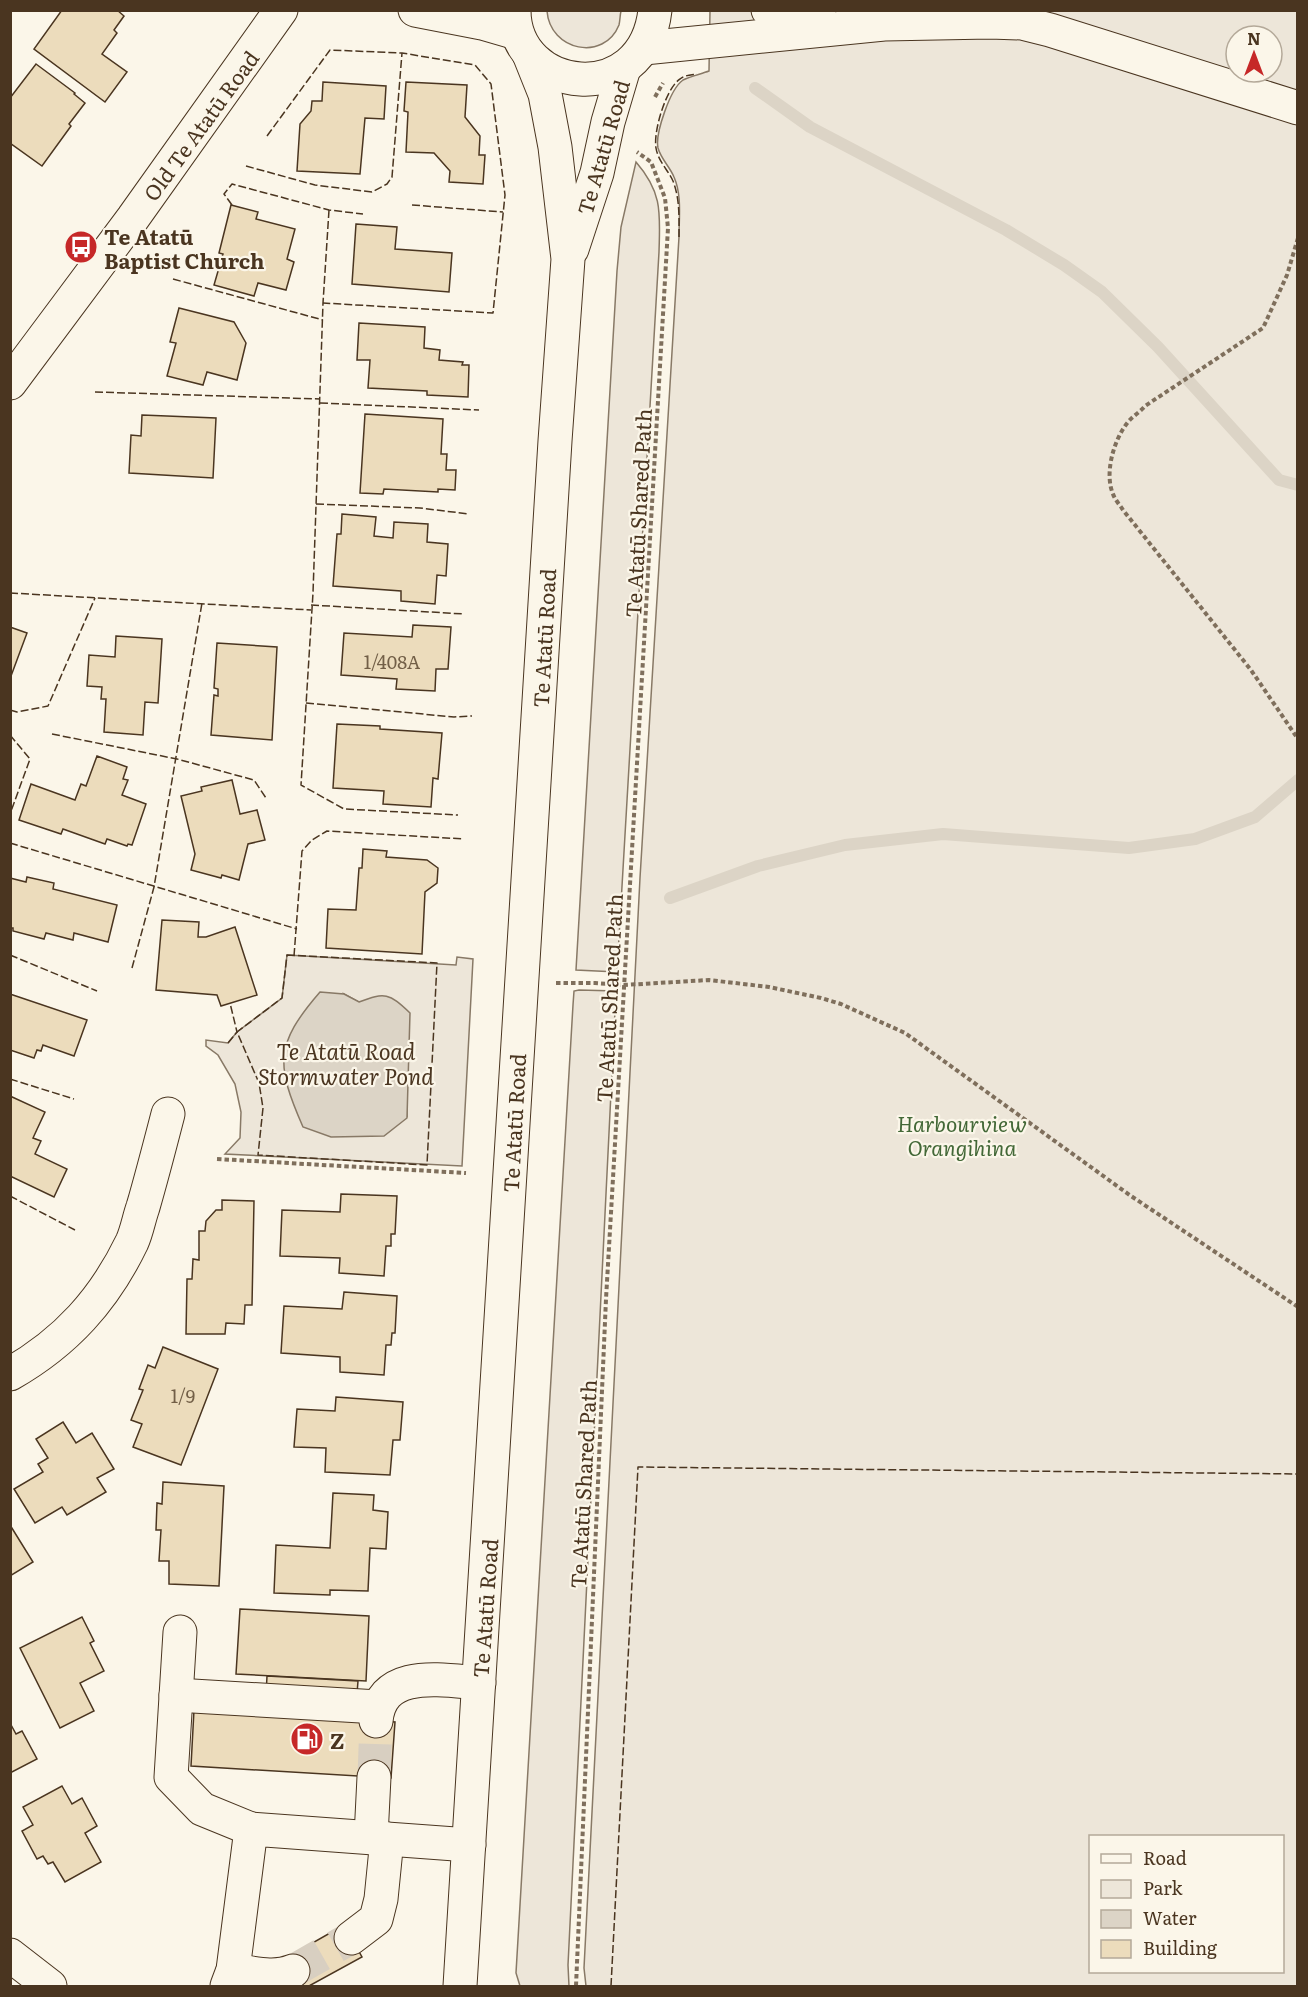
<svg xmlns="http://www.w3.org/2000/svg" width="1308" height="1997" font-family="Literata,serif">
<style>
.green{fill:#ede6d9;stroke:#887966;stroke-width:1.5;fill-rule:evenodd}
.water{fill:#dcd4c6;stroke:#887966;stroke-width:1.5}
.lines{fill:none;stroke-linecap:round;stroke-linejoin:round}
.stream{stroke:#dcd4c6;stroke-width:12}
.building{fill:#ecdcbc;stroke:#4a3520;stroke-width:1.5}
.minor-tunnel{stroke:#d8cfc1;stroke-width:33;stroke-dasharray:33 16;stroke-linecap:butt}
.minor-casing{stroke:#4a3520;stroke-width:35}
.major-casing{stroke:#4a3520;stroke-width:35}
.path{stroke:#7f6f5c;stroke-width:4;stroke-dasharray:4.5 3;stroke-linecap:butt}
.minor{stroke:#fbf6e9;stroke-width:33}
.major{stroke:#fbf6e9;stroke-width:33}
.fence{stroke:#4a3520;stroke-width:1.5;stroke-dasharray:8 3;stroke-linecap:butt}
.labels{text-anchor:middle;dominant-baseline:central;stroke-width:4.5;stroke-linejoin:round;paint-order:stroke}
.number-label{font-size:18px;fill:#725f47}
.street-label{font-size:21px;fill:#4a3520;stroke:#fbf6e9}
.poi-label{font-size:21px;font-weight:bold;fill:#4a3520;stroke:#fbf6e9;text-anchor:start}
.park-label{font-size:21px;font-style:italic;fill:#436837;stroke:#fbf6e9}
.water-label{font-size:22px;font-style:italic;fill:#4a3520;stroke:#fbf6e9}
</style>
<rect width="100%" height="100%" fill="#fbf6e9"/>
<g class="green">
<path d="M547 11V10L621 11C620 15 620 21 619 25 604 62 550 51 547 11Z"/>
<path d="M710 11H1297V1986H586L584 1968 640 878 679 237C679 217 682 195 674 177 670 167 661 159 658 148 655 134 670 89 683 80 691 76 701 74 709 71ZM1236 36H1272V72H1236ZM1090 1836H1282V1972H1090Z"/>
<path d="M636 162C663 193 660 214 659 252L617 972 576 970 617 271 621 227Z"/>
<path d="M287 955 456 965 457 957 473 959 462 1166 225 1154 240 1138 241 1112 235 1084 218 1055 206 1046V1040L228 1043 237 1032 282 998ZM344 994 359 1002 407 1088V1117Z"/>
<path d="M579 990 616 991 568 1965 569 1986H520L516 1973 573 1005 574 991Z"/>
</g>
<path class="water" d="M320 992 344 994 359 1002C385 992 389 993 410 1013L407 1118 384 1136 331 1137 303 1127C276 1065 274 1045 320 992Z"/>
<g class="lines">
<g class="stream">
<path d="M755 88 810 127 1006 230 1064 265 1102 292 1158 347 1279 480 1298 485"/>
<path d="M670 898 758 866 845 845 943 834 1129 848 1195 839 1255 817 1298 780"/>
</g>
</g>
<g class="building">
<path d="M62 10H117L124 16 114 30 117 33 102 54 127 72 105 102 34 49Z"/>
<path d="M36 64 75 93 74 94 85 103 69 124 71 126 42 166 10 143V98Z"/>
<path d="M323 82 386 86 384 119 365 118 360 174 297 171 300 124 311 111 312 101H322Z"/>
<path d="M406 82 467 85 465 117 480 136 479 155H485L483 184 449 182 450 171 434 153 406 152 408 112 404 111Z"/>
<path d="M231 205 258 212 256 219 295 229 287 259 294 262 286 290 258 283 254 296 214 285 223 254 219 253Z"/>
<path d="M356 224 397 227 395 249 452 253 449 292 352 284Z"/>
<path d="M179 308 234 322 246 343 237 380 207 372 203 385 167 376 176 343 170 342Z"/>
<path d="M359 323 425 327 424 348 440 350 439 360 463 362 462 365H469L468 397 427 395V391L368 388 370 360H357Z"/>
<path d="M365 414 443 419 441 454H447L446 470H456L455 490 438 489V492L384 489 383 494 360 493Z"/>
<path d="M142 415 216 418 213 478 129 473 131 435 141 436Z"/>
<path d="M342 514 376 517 374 536 393 538 394 522 428 524 427 542 448 544 446 576 437 575 435 604 401 601V591L333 586 337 534H341Z"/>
<path d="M413 625 451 627 448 669H436L435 691 396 689 397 679 341 675 344 633 412 637Z"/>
<path d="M10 627 27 633 11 676H10Z"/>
<path d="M116 636 162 639 158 703 145 702 143 735 104 732 106 699H101L102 687 87 686 89 655 115 657Z"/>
<path d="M217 643 277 647 272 740 211 735 214 695 218 696V689L214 688Z"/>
<path d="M337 724 380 726V729L442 733 438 779 433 778 431 807 383 804 384 791 333 788Z"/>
<path d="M97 756 127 767 123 779 128 780 122 795 146 804 132 845 128 844 127 846 107 839 105 844 63 829 61 834 19 820 31 784 75 800 81 784 86 786Z"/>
<path d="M232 780 240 814 257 810 265 840 248 844 239 880 222 875 221 878 191 870 195 854 181 796 202 791 201 787Z"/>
<path d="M363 849 387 851 386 857 427 860 438 868 437 883 425 892 422 954 326 948 328 909 356 910 359 868H362Z"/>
<path d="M27 877 54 883 53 889 117 905 108 942 74 933 73 940 46 933 44 939 13 931V928H10V878L26 882Z"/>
<path d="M162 920 199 922 198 937H206L235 927 257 995 221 1006 217 995 156 990Z"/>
<path d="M10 994 87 1020 74 1056 43 1045 41 1051 37 1050 34 1058 10 1050Z"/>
<path d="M10 1096 45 1112 33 1138 41 1141 35 1154 67 1169 54 1197 10 1176Z"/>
<path d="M341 1194 397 1196 395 1234H391V1246H386L384 1276 339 1273 340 1258 280 1256 282 1210 340 1212Z"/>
<path d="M222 1200 254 1201 252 1305H245L244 1324 226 1323 225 1334H186L187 1279H192L193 1259 199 1260V1231H205L206 1221 216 1210H222Z"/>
<path d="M344 1292 397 1296 395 1333H392L391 1345H386L384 1375 340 1372V1357L281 1353 284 1306 342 1309Z"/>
<path d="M163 1347 218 1369 181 1465 133 1447 142 1424 131 1420 143 1390 139 1389 148 1365 155 1368Z"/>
<path d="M336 1397 403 1402 400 1440H393L390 1475 325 1472 326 1448 294 1447 297 1409 335 1411Z"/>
<path d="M63 1422 76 1443 92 1433 114 1469 97 1478 106 1492 67 1515 62 1507 35 1523 14 1489 43 1472 38 1464 48 1458 36 1439Z"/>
<path d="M163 1482 224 1486 219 1586 169 1584V1561H159L161 1530H156L157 1503 162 1504Z"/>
<path d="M333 1493 374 1495 373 1510 388 1512 386 1549 370 1548 368 1591 330 1590V1595L274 1593 276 1545 330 1548Z"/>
<path d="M10 1525 33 1562 10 1576Z"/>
<path d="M240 1609 369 1616 366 1681 236 1674Z"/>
<path d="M82 1617 94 1641 90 1643 104 1671 80 1683 94 1711 60 1728 20 1648Z"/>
<path d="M267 1676 358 1681 355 1719 395 1722 391 1778 191 1766 194 1710 265 1714Z"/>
<path d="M10 1723 16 1734 22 1731 37 1759 10 1773Z"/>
<path d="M62 1786 72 1804 82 1798 97 1826 85 1833 101 1862 65 1882 53 1862 48 1864 43 1856 37 1859 22 1831 33 1825 23 1807Z"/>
<path d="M344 1925 362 1957 309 1986H303L286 1958Z"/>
</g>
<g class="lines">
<g class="minor-tunnel">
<path d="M374 1777 376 1721"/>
<path d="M293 1971 351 1938"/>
</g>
<g class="minor-casing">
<g id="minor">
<path d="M415 10 482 23 517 33"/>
<path d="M768 10 819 16"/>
<path d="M644 48 884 24 990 22 1022 23 1050 30 1298 108"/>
<path d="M10 383 133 218 281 10"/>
<path d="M10 1374C66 1342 104 1300 132 1242 137 1231 139 1218 143 1207 152 1176 160 1145 168 1114"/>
<path d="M180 1632 171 1777 202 1809 251 1829"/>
<path d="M176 1695 378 1707"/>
<path d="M376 1721C381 1668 441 1680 479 1683"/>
<path d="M371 1837 374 1777"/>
<path d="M351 1938 376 1919 381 1899 387 1839"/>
<path d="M10 1955 50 1986"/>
<path d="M233 1970C254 1973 274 1979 293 1971"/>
<path d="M227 1986 233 1970 251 1829 469 1845"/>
</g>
</g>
<g class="major-casing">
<g id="major">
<path d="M514 10C514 94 644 110 655 10"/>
<path d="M572 249 597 173 608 122 624 68"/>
<path d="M460 1986 555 441 568 259 555 147 545 94 529 54"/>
</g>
</g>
<g class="path">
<path d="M655 97 663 83"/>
<path d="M1298 238 1287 275 1263 328 1145 406C1140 412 1133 416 1128 422 1114 439 1104 473 1113 494 1115 500 1120 505 1123 510L1251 670 1298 739"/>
<path d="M556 983H595L624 985 709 980 769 987 821 998 841 1004 905 1033 1131 1196 1298 1307"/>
<path d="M217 1159 466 1173"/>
<path d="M576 1986 606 1299 668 228 665 198 651 162 637 152"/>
</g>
<use href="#minor" class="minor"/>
<use href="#major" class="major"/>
<g class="fence">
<path d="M267 136 330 50 402 53 475 65 491 84 505 195 493 313 323 303"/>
<path d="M246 166 315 185 372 192 387 184 392 177 402 53"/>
<path d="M232 205 224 194 232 184 329 210 363 214"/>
<path d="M412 205 503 212"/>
<path d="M329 210 323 303 313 593 301 785 344 809 458 815"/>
<path d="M679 237C679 218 680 199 673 181 668 170 658 161 656 148 653 132 666 88 680 79 685 75 691 75 697 74"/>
<path d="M173 279 323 320"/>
<path d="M95 392 320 399"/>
<path d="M320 403 479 410"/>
<path d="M316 504 420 508 469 514"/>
<path d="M10 593 311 610"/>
<path d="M311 605 464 614"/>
<path d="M306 703 454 717 472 716"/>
<path d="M10 710 17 712 48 706 95 598"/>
<path d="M52 734 177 759 254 780 266 798"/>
<path d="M10 735 30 759 10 814"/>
<path d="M10 843 297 929"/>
<path d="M10 955 97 991"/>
<path d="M287 955 437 963 427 1165 258 1155 263 1108 259 1083 237 1032 282 998Z"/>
<path d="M294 956 302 851 312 840 327 831 464 839"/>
<path d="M132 968 154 887 202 603"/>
<path d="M228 1043 237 1032 230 1003"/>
<path d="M10 1079 74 1099"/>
<path d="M10 1196 75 1230"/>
<path d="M611 1986 638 1467 1298 1474"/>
</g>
</g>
<defs>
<g id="bus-disc" transform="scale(1.725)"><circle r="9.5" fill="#c62828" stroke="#fbf6e9"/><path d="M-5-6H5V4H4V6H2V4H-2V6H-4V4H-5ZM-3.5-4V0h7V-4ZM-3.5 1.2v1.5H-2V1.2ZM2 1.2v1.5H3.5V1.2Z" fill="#fff"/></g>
<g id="fuel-disc" transform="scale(1.725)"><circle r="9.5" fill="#c62828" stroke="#fbf6e9"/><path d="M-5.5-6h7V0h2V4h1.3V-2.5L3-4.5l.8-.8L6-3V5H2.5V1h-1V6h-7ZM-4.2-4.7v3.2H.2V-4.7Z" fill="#fff"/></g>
</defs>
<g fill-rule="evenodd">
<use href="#bus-disc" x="81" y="247"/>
<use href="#fuel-disc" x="307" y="1739"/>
</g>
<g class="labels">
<g class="number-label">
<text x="392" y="661">1/408A</text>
<text x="183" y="1395">1/9</text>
</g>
<g class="street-label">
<text transform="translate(200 125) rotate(-54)">Old Te Atatū Road</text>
<text transform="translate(602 147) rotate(-74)">Te Atatū Road</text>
<text transform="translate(637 513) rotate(-87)">Te Atatū Shared Path</text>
<text transform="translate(543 638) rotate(-87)">Te Atatū Road</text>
<text transform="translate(608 998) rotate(-87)">Te Atatū Shared Path</text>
<text transform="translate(513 1123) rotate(-87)">Te Atatū Road</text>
<text transform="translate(582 1484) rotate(-87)">Te Atatū Shared Path</text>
<text transform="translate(484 1608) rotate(-86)">Te Atatū Road</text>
</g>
<g class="poi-label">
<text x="104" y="235">Te Atatū<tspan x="104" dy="24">Baptist Church</tspan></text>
<text x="330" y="1739">Z</text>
</g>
<g class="park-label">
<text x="962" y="1122">Harbourview<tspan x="962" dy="24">Orangihina</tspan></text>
</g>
<g class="water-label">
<text x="346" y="1050">Te Atatū Road<tspan x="346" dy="25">Stormwater Pond</tspan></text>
</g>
</g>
<rect width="1308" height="1997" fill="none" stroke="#4a3520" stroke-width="24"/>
<rect x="1089" y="1835" width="195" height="138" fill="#fbf6e9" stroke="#b4a999" stroke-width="1.5"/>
<rect x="1101" y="1854" width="30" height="9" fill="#fbf6e9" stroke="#b4a999" stroke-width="1.5"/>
<text x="1143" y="1865" font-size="18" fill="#4a3520">Road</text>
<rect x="1101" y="1880" width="30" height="18" fill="#ede6d9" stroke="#b4a999" stroke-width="1.5"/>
<text x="1143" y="1895" font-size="18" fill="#4a3520">Park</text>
<rect x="1101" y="1910" width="30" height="18" fill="#dcd4c6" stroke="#b4a999" stroke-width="1.5"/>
<text x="1143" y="1925" font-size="18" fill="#4a3520">Water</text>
<rect x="1101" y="1940" width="30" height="18" fill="#ecdcbc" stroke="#b4a999" stroke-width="1.5"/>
<text x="1143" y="1955" font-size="18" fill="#4a3520">Building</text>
<g transform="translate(1254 54)"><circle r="28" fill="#fbf6e9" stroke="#b4a999" stroke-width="1.5"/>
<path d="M0-4.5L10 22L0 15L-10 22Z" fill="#c62828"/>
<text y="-9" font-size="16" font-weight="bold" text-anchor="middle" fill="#4a3520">N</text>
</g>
</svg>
